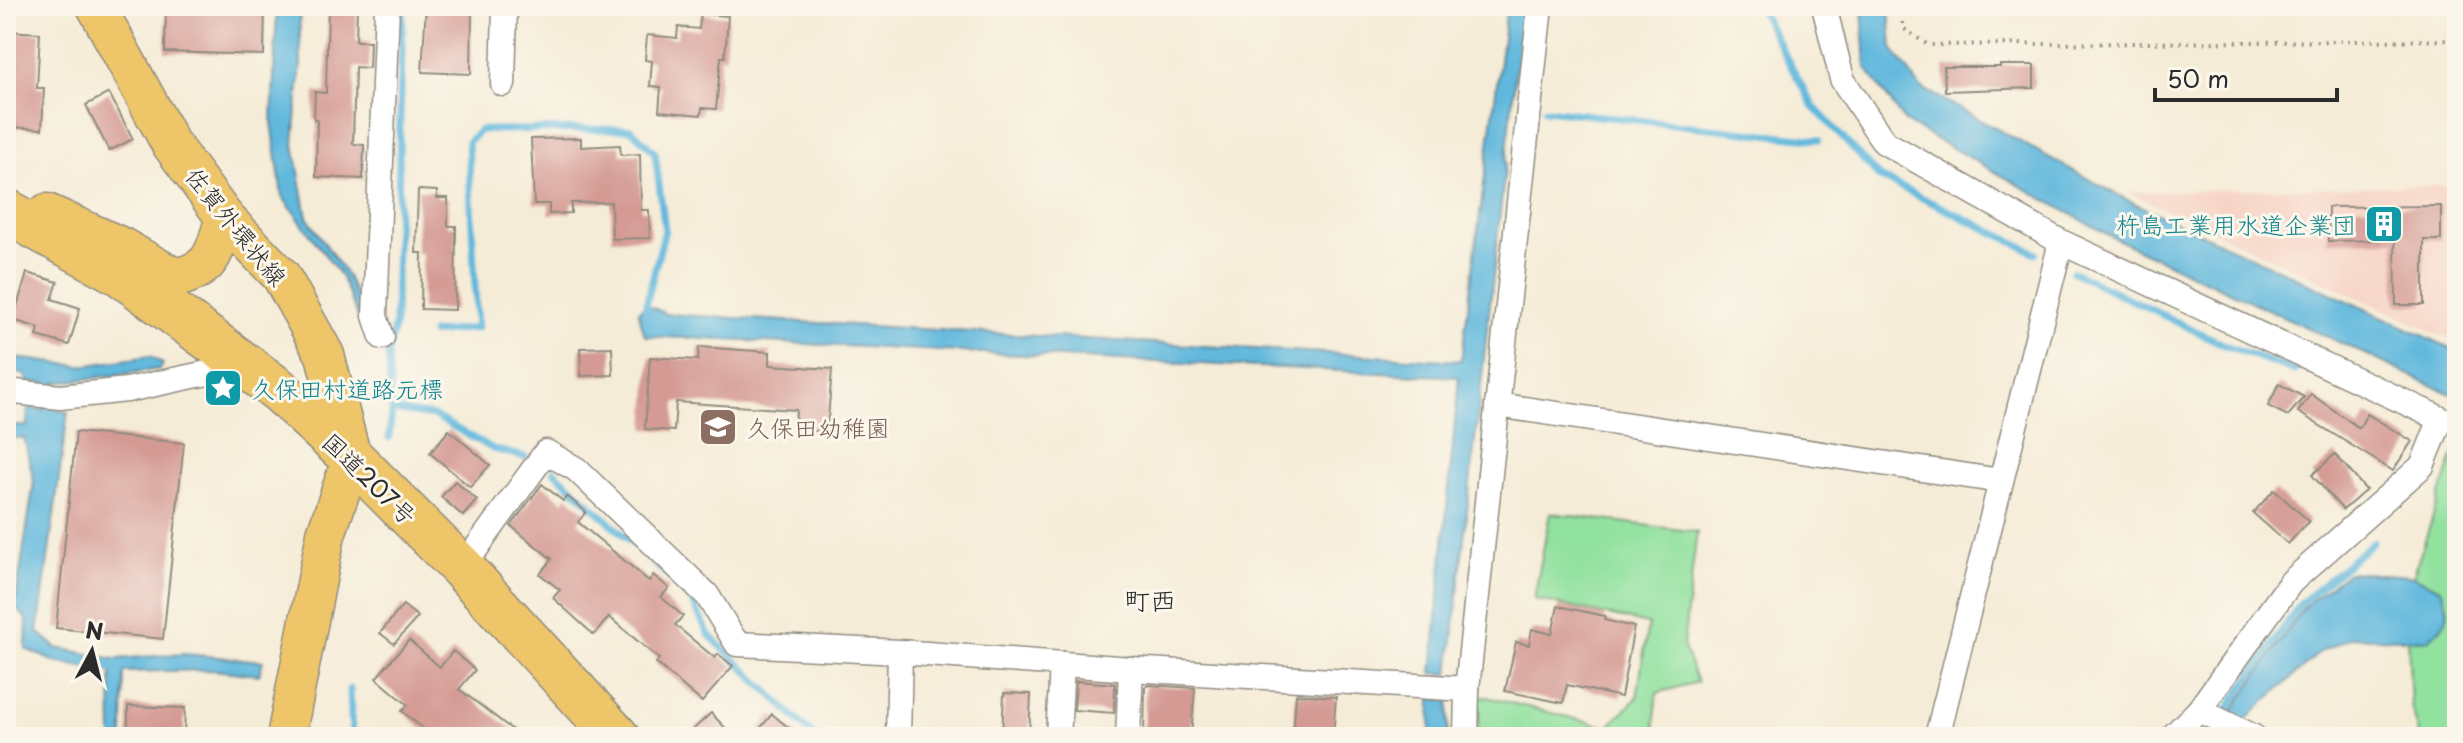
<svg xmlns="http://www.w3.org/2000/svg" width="2463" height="743" font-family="'Playpen Sans','Klee One',sans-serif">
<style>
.built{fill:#f6d2c3}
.green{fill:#91e19f;stroke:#5e8665;stroke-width:2}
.water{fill:#60b8dd;stroke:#467284;stroke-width:2}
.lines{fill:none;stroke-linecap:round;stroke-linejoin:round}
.stream{stroke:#60b8dd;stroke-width:7}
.building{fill:#d49a93}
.street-casing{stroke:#908c81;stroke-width:27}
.primary-casing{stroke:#908c81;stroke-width:41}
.highway-casing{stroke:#908c81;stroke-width:47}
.path{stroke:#908c81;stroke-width:4;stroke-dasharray:2 6;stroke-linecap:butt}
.street{stroke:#fff;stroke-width:24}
.primary{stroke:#eec569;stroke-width:38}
.highway{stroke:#eec569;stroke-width:44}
.labels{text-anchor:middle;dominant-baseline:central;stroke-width:6;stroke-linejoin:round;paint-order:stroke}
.culture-label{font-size:24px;fill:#0d838f;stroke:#fbf7ec;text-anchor:end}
.street-label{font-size:24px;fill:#2b2b2b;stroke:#fbf7ec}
.education-label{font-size:24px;fill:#785e54;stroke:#fbf7ec;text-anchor:start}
.neighbourhood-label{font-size:26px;fill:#2b2b2b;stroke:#fbf7ec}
</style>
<rect width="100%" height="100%" fill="#fbf7ec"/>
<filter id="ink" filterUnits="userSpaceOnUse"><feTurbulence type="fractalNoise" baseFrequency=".0125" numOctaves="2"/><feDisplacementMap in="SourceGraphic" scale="16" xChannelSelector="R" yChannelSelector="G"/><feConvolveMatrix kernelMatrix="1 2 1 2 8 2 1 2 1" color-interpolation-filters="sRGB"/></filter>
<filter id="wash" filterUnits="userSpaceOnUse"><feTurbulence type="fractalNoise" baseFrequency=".006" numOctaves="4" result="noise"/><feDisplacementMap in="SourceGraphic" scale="32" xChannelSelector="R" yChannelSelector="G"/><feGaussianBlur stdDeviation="1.8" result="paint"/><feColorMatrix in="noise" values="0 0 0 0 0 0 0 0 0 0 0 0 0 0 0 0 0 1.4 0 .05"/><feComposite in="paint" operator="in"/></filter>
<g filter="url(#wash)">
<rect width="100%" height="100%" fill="#f5ecd7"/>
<path class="built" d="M2457 185V343L2127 192Z"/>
<g class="green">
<path d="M2457 444V737H2420L2411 705 2408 639 2428 640 2442 590 2413 576Z"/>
<path d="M1550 513 1697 532 1683 645 1697 682 1657 693 1654 737H1478L1479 695 1608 727 1637 698 1648 624 1534 599Z"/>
</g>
<g class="water">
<path d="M277 6H299L301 62 294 144 307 217 347 276 367 322H360L342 278 282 196 272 122Z"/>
<path d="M1507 6H1523L1449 674 1432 673 1459 377 645 336 638 312 646 304 666 314 1461 361Z"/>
<path d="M1862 6H1889L1892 48 1920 87 2125 199 2457 351V397L2116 239 1905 122 1866 68Z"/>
<path d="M150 356 163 364 160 369 55 383V409L68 412 38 632 57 648 115 659 185 654 263 661 259 675 212 670 124 672 123 737H112L111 672 55 662 26 649 27 620 15 606 34 481 24 438H6V426H27L28 408 44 410 45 383 28 382 24 374 6 372V357L81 366Z"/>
<path d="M2348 572 2413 576 2442 590C2452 617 2449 621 2428 640L2352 637 2320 652 2244 721 2233 737H2215L2304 607Z"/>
<path d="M1431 698 1449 701 1448 737H1430Z"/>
</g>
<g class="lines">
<g class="stream">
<path d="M1758 6 1813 106 1879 177 2036 253"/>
<path d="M1545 110 1819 140"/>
<path d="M2073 272 2227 346 2295 371"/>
<path d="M432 333 477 328 468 142 480 130 631 129 655 153 665 230 646 304 648 313"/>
<path d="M2457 403V402"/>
<path d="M392 410 434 416 493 449 525 457"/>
<path d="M389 438 392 410 388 354 395 322 403 6"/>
<path d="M554 471 689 595 709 635 815 737"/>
<path d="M6 606H15"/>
<path d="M350 689 352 737"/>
<path d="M2196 737 2199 733"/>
<path d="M2209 737 2300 604 2373 542"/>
</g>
</g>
<g id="blocks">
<g class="building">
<path d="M166 6H265L264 55 165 52Z"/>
<path d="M328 6H357L356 41H370L369 68 355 67 353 144 364 145 363 179 316 177 317 120H314L315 92 326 93Z"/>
<path d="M426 6H472L471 74 422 72Z"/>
<path d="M701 14 728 16 725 57H721L716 109 702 108 701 115 659 111 661 87 650 86 652 61 645 60 647 35 677 38 678 27 699 29Z"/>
<path d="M6 31 40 33 37 88H44L42 129 6 127Z"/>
<path d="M2000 65H2034V88L1945 91 1944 67H2000Z"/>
<path d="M109 93 133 139 109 151 86 105Z"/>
<path d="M581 138V147L620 145 621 155 640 154 641 210H649L650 238 612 239 611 202 571 203V213L549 214V204H534L531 139Z"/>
<path d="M418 190 437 191V198H448V226H456L455 310 421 309 422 253H416Z"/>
<path d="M2441 206V240H2424V305H2396L2395 240 2328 241V207Z"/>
<path d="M27 273 58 282 52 299 80 308 69 345 37 336 39 328 13 320Z"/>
<path d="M612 347 613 375 581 376 580 348Z"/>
<path d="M699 347 770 352V365L832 369 827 432 795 430 796 410 676 402 674 431 645 429 650 357 698 360Z"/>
<path d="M2279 384 2304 397 2288 416 2268 406Z"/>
<path d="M2311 394 2359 428 2367 414 2412 441 2393 471 2298 412Z"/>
<path d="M449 430 490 465 470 487 430 453Z"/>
<path d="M76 432 184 443 163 639 56 628Z"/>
<path d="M2335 454 2366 490 2343 510 2312 475Z"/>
<path d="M455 481 477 500 463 516 441 497Z"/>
<path d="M542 484 563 501 567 496 586 512 578 522 649 581 653 575 669 588 661 597 683 616 675 625 715 658 718 654 733 666 702 702 656 663 659 659 609 617 594 635 553 598 560 590 540 574 552 559 511 526Z"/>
<path d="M2274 490 2309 521 2288 544 2253 513Z"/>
<path d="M403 605 418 617 394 644 380 633Z"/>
<path d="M1558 606 1605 616 1604 620 1634 627 1621 697 1567 685 1563 703 1505 691 1516 642 1529 645 1532 629 1552 634Z"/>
<path d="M409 640 440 667 453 651 475 670 459 689 522 737H433L402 711 408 705 376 678Z"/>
<path d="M1076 681 1115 684 1114 713 1074 710Z"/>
<path d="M1148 685 1195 688 1191 737H1144L1145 687Z"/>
<path d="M1004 693 1031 694 1029 737H1002Z"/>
<path d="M1296 694 1336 697 1333 737H1293Z"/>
<path d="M128 706 185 708 184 737H128Z"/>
<path d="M711 713 734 737H685Z"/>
<path d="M772 714 800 737H753Z"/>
</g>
</g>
</g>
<g filter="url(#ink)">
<use href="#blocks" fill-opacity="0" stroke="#908c81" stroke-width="2"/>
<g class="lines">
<g class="street-casing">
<g id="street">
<path d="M1824 6 1842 79 1884 142 2061 242 2441 419 2422 466 2291 582 2199 710 2172 737"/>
<path d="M503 84 505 6"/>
<path d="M382 337 375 316 387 6"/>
<path d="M6 391 60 397 127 390 212 372 226 351"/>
<path d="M1497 405 2001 481"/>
<path d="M462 568 546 452 576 469 707 595 737 644 900 652 1131 669 1467 689 1540 6"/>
<path d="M2199 710 2254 737"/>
<path d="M898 737 900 652"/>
<path d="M1058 737 1062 664"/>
<path d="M1128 737 1131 669"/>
<path d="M1466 737 1467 689"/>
<path d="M1937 737 2061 242"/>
</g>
</g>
<g class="primary-casing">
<g id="primary">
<path d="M96 6 170 143 225 218 281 276 325 355 327 363 352 458 326 534 286 737"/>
<path d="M47 213 122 247 176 278C215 268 213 253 225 218"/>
</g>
</g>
<g class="highway-casing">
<path id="highway" d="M6 211 121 274 280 391 352 458 462 568 617 737"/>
</g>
<path class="path" d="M1902 6 1903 28 1928 45 2457 40"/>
<use href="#street" class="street"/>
<use href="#primary" class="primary"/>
<use href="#highway" class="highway"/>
</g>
</g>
<defs>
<g id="building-square" transform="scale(2)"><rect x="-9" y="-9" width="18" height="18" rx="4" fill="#0f9aa8" stroke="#fbf7ec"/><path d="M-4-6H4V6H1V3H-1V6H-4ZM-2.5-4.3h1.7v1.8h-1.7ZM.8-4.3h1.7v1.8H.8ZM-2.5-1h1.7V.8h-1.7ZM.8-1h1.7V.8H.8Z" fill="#fff"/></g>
<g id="sight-square" transform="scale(2)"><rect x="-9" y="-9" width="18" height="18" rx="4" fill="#0f9aa8" stroke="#fbf7ec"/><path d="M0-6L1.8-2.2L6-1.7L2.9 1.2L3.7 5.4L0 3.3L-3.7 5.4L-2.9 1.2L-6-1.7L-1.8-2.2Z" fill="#fff"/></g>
<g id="school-square" transform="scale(2)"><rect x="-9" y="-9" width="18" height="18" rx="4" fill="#8d6e63" stroke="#fbf7ec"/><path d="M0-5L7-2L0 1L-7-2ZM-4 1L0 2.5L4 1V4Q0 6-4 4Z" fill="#fff"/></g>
</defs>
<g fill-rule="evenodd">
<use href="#building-square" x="2384" y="224"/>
<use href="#sight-square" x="223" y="388"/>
<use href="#school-square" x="718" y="427"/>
</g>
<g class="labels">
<g class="culture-label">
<text x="2356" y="224">杵島工業用水道企業団</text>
<text x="251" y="388" text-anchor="start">久保田村道路元標</text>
</g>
<g class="street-label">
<text transform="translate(237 226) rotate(51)">佐賀外環状線</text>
<text transform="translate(370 478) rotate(44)">国道207号</text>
</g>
<g class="education-label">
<text x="746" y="427">久保田幼稚園</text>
</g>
<g class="neighbourhood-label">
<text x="1150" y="599">町西</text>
</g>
</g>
<rect width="2463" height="743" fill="none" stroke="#fbf7ec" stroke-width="32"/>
<g transform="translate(92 651) rotate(7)" stroke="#fbf7ec" stroke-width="6" paint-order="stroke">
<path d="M0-6L14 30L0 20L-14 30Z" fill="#2b2b2b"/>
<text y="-12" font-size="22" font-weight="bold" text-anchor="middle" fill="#2b2b2b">N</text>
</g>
<path d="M2155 88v12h182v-12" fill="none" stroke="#2b2b2b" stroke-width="4"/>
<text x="2167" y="88" font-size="24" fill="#2b2b2b" stroke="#fbf7ec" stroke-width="6" paint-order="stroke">50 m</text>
</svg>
